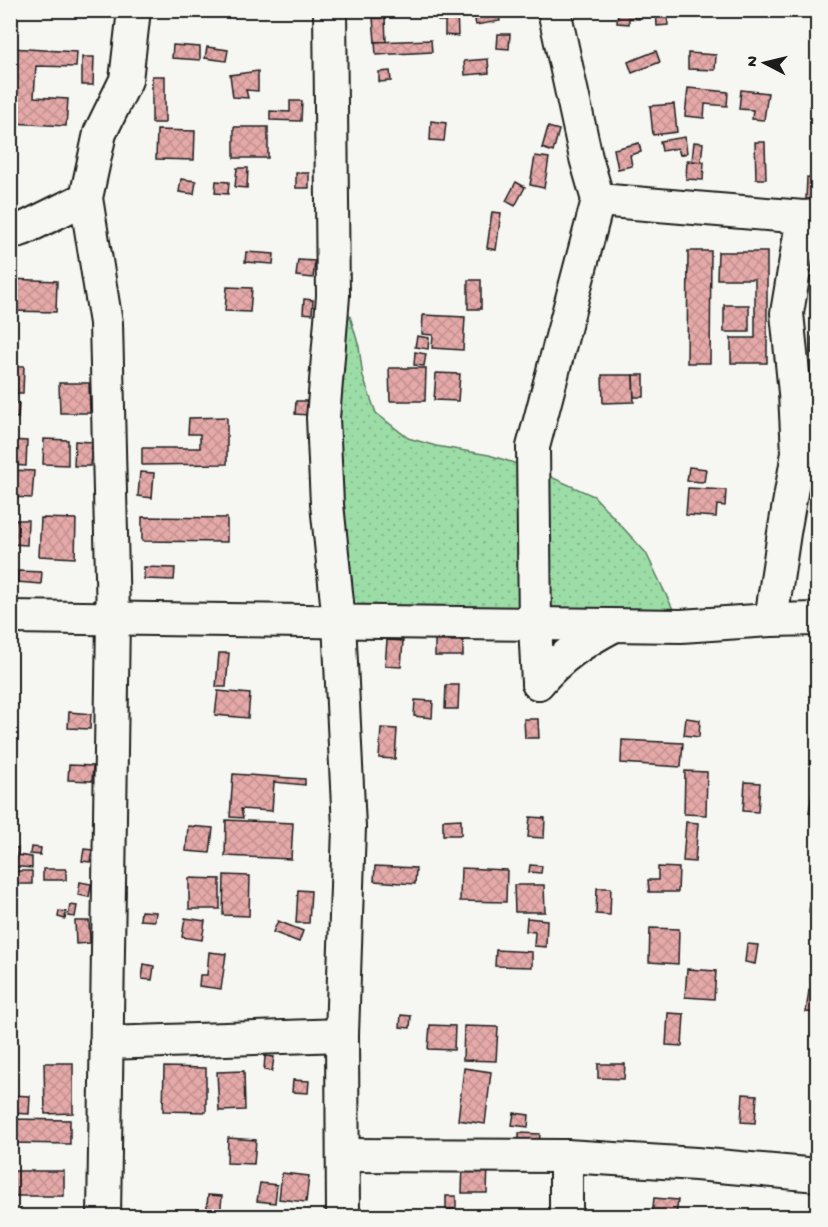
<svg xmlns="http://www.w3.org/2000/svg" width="828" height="1227" font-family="'Gochi Hand',sans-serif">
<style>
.grass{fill:url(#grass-dots);stroke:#5c7c62;stroke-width:1.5}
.building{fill:url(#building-cross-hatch);stroke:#1c1c1c;stroke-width:1.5}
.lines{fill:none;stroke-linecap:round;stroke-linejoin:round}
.minor-casing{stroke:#1c1c1c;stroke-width:36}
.minor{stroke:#f6f6f2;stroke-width:32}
</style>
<defs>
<pattern id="grass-dots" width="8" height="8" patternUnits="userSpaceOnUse" patternTransform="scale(1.5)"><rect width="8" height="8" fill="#9cdda7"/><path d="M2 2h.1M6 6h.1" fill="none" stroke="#86bd8f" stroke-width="1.8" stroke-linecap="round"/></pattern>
<pattern id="building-cross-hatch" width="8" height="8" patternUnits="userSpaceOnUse" patternTransform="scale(1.5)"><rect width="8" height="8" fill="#e4a9a8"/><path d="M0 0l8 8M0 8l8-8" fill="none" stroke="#c39190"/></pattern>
</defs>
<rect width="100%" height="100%" fill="#f6f6f2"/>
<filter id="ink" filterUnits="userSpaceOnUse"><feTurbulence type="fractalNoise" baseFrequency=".0167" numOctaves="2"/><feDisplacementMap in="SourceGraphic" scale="12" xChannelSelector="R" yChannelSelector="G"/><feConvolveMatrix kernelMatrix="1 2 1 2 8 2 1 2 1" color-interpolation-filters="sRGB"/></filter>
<g filter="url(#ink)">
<path class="grass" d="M333 296 350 316 359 347 363 377 376 413 408 438 436 446 489 455 533 469 594 496 646 553 681 626 339 622Z"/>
<g class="building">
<path d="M438 10H457L458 36 445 35V21H438Z"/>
<path d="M473 10H498L500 21 476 25Z"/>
<path d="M618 10H640L639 19 629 18V24L617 23Z"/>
<path d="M656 10H680V14L667 15 668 25 657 26Z"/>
<path d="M373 18H385L386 42H375Z"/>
<path d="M498 34H510L509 49 497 48Z"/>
<path d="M431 40 432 52 376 55 375 42Z"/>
<path d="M173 45 200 47V60L172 58Z"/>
<path d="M207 47 228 50 226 61 205 58Z"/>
<path d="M10 48 77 52 76 67 36 66 34 97 68 99 66 126 10 123Z"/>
<path d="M656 51 660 62 632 73 628 62Z"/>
<path d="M688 53 716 55 715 70 688 69Z"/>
<path d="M82 57H94L93 85H82Z"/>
<path d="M488 59 489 73 465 75 464 61Z"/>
<path d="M258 71V91L246 90 248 98 233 97 230 75Z"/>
<path d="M390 71 391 81 379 82V72Z"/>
<rect x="152" y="76" width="13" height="47"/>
<path d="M688 88 728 92 727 106 705 104 704 118 685 116Z"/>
<path d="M741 90 768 93 764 120 752 119 753 110 739 109Z"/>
<path d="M817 92H818V118H816Z"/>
<path d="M290 101H302L301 121 270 120V111L290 112Z"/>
<path d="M674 104 677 132 653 135 650 106Z"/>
<path d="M431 121 446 123 444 141 430 140Z"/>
<rect x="234" y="127" width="34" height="31"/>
<path d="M548 127 559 130 553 152 542 148Z"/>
<path d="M157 130 195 131 194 160 156 159Z"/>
<path d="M685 137 687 153 680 155 678 148 662 151 660 141Z"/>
<path d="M694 142 703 143 701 162 692 161Z"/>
<path d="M755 142H765L766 179H756Z"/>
<path d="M639 143 641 152 630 155 632 166 618 169 614 149Z"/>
<path d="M535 156 549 158 544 188 530 185Z"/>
<path d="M817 160 818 200 806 199 807 177 816 178Z"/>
<path d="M687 161 704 162 703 180 686 179Z"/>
<path d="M237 168H248L247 188 235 187Z"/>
<rect x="296" y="173" width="13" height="15"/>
<path d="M181 179 196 181 194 194 179 192Z"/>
<path d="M216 181 229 182 228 194 215 193Z"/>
<path d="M516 182 525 187 515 206 506 201Z"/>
<path d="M492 212 501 213 496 250 487 248Z"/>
<path d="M16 245V271H10V246Z"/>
<path d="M688 251H711L710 363H687Z"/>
<path d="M246 252 274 254 273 264 245 262Z"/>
<path d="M718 252H767V363H731V338H755V279H717Z"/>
<path d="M298 260 315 261 313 278 296 276Z"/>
<path d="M10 279 57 281 56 312 10 311Z"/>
<rect x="468" y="280" width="13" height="29"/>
<path d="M227 287 252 288 250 312 225 311Z"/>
<path d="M304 299 313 300 312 314 303 313Z"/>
<rect x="724" y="305" width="25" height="27"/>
<path d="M423 315 465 317 463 350 432 348 433 335 422 334Z"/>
<path d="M417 336 429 338 428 349 415 347Z"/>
<path d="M812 337H818V353H811Z"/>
<path d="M415 352 426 354 424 366 414 365Z"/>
<path d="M10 366H24L23 393H10Z"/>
<path d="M389 368H426L425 401H390Z"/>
<path d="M436 373 460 374 458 401 434 400Z"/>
<path d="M602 375H633L634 402 603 403Z"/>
<path d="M633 375H644V397H634Z"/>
<path d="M59 383H89L90 413H60Z"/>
<path d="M811 386 818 387V412L810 411Z"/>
<path d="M296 401H310L309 415 295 414Z"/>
<path d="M10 402 19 403 18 418 10 417Z"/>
<path d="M227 417V464L142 465V448H200V434H188L189 418Z"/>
<path d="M44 439 68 440V465L43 464Z"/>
<path d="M10 440 27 441 26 466 10 465Z"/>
<path d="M75 441 92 442 90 466H74Z"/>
<path d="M689 467 706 469 704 482 687 481Z"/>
<path d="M10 470 34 471 32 498 10 497Z"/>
<path d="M140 472 154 473 152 498 138 496Z"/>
<path d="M688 488 726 490 725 506 717 505 716 517 686 515Z"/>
<path d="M142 517 227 518V542L142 541Z"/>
<path d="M41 518 76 519 75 558 39 556Z"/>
<path d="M10 520H28L27 545 10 544Z"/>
<path d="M144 567 175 568 174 580 144 579Z"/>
<path d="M18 571 42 572 41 584 17 582Z"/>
<path d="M387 640 403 641 401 667 385 666Z"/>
<rect x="435" y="641" width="28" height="15"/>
<path d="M219 653H229L226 687H216Z"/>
<path d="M446 685H459L458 709H445Z"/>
<path d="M218 691 250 694 248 718 215 715Z"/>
<path d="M415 700 433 701 432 718 414 716Z"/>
<path d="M69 712 91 714 90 729 68 728Z"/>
<path d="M686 718 700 720 699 737 684 735Z"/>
<path d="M524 719H538L539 738H525Z"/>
<path d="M381 728 397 729 395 759 379 758Z"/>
<path d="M622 740 683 743 681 767 621 763Z"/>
<path d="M69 765 93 766 92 781 68 780Z"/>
<path d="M685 771 707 772 706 815 684 814Z"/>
<path d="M233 774 305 779V785L274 782 272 811 241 809 243 818 230 817Z"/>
<path d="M745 782 760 783 758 812 743 811Z"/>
<path d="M813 788 818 789V815L809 813Z"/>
<path d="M530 817 545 818 544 838 528 837Z"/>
<path d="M461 819V835H443V820Z"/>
<path d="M226 820 293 823 291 859 225 856Z"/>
<path d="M686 822 698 823 695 862 683 861Z"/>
<path d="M188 826 213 828 210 853 186 851Z"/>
<path d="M10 847 18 848 17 855 32 857V868L10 866Z"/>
<path d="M31 847 41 848 40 855 30 854Z"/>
<path d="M84 849 92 850 90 862 82 861Z"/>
<path d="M530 865 542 866 541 873 529 872Z"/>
<path d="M375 866 416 868 415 884 374 881Z"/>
<path d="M658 867 679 868 678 892H649L648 880H658Z"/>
<path d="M461 868 507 870 506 902 460 901Z"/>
<rect x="43" y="869" width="23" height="11"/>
<rect x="10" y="871" width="22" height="13"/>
<path d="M224 875 250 876 249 916 223 915Z"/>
<path d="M189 878 220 879V909H189Z"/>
<path d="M80 882 91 884 89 897 78 895Z"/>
<path d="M514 885H544L545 912H515Z"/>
<path d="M597 888H611L610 915 596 914Z"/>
<path d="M298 890 311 891 309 923H296Z"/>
<path d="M811 896 818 897V913L809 912Z"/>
<path d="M70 905 77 906 75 917 68 916Z"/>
<path d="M59 911 66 912 65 919 58 917Z"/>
<path d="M141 911 156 912 155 921 140 920Z"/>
<path d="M185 918 205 921 202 940 182 937Z"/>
<path d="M527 918 547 920 546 947 534 946 535 932 526 931Z"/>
<path d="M75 921H89L90 943 76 944Z"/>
<path d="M278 921 303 931 299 942 273 932Z"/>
<path d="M650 928 679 929 678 964 649 962Z"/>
<path d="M10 942H15L13 969H10Z"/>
<path d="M747 944 758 945 755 964 745 962Z"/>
<path d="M496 950 532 952V967L495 966Z"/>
<path d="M209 952 226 954 221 989 199 986 200 975H207Z"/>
<path d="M144 964 154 966 152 980 142 979Z"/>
<path d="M687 969 716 971 714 999 685 997Z"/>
<path d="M809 990 818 991V1013L806 1012Z"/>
<path d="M668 1013 684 1014 682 1046 666 1045Z"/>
<path d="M401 1015 411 1016 410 1028 400 1027Z"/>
<path d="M430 1025 455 1026 454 1050 428 1049Z"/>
<path d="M464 1026 498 1027 496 1061 463 1060Z"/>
<path d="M265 1056 274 1057 272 1071 264 1070Z"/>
<path d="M44 1063H73V1113L45 1114Z"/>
<path d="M598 1064H625L624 1079 598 1078Z"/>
<path d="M164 1067 206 1068V1112L163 1111Z"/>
<path d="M464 1068 491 1072 485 1124 458 1120Z"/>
<path d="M244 1071 245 1110 219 1111 217 1072Z"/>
<path d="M293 1080 309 1081 308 1093 292 1092Z"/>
<path d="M743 1094 757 1095 755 1123 741 1122Z"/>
<path d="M10 1095 30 1096 29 1114 10 1113Z"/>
<path d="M514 1113 529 1115 528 1127 512 1125Z"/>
<path d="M10 1119 70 1120V1144L10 1143Z"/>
<path d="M519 1133 540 1134 539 1146 519 1145Z"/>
<path d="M228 1138 256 1140 254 1164 227 1163Z"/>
<path d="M463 1162 488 1163 487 1193H462Z"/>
<rect x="10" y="1171" width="54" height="25"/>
<path d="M282 1173 309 1176 306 1202 279 1199Z"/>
<path d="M260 1183 277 1185 275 1203 257 1201Z"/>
<path d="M813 1191H818V1216H812Z"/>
<path d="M208 1195 222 1196 220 1216H206Z"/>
<rect x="446" y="1196" width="10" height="13"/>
<path d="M654 1198 678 1200 676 1216H652Z"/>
</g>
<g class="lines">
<g class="minor-casing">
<g id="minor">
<path d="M330 10 333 296 323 418 327 504 339 622 349 827 342 1035 343 1216"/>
<path d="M598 200 803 217 818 216"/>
<path d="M10 233 23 229 86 198"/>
<path d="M10 617 681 626 771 620 818 619"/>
<path d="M771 620 784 533 798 453 795 393 787 313 803 217"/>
<path d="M538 683 535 624 533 447 598 200 586 158 554 10"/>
<path d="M538 683C561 656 583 642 613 626"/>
<path d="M106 1043 342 1035"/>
<path d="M343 1155 566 1156 696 1164 818 1175"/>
<path d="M104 1216 113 618 106 323 86 198 100 133 126 80 134 10"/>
<path d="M566 1216V1156"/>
</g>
</g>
<use href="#minor" class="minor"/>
</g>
</g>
<rect width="828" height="1227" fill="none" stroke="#f6f6f2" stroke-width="36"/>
<rect x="18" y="18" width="792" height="1191" fill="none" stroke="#1c1c1c" stroke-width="2" filter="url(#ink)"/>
<g transform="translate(765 63) rotate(277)" stroke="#f6f6f2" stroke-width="4.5" paint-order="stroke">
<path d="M0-4.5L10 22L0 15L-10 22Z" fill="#1c1c1c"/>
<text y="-9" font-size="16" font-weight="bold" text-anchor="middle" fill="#1c1c1c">N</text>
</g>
</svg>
